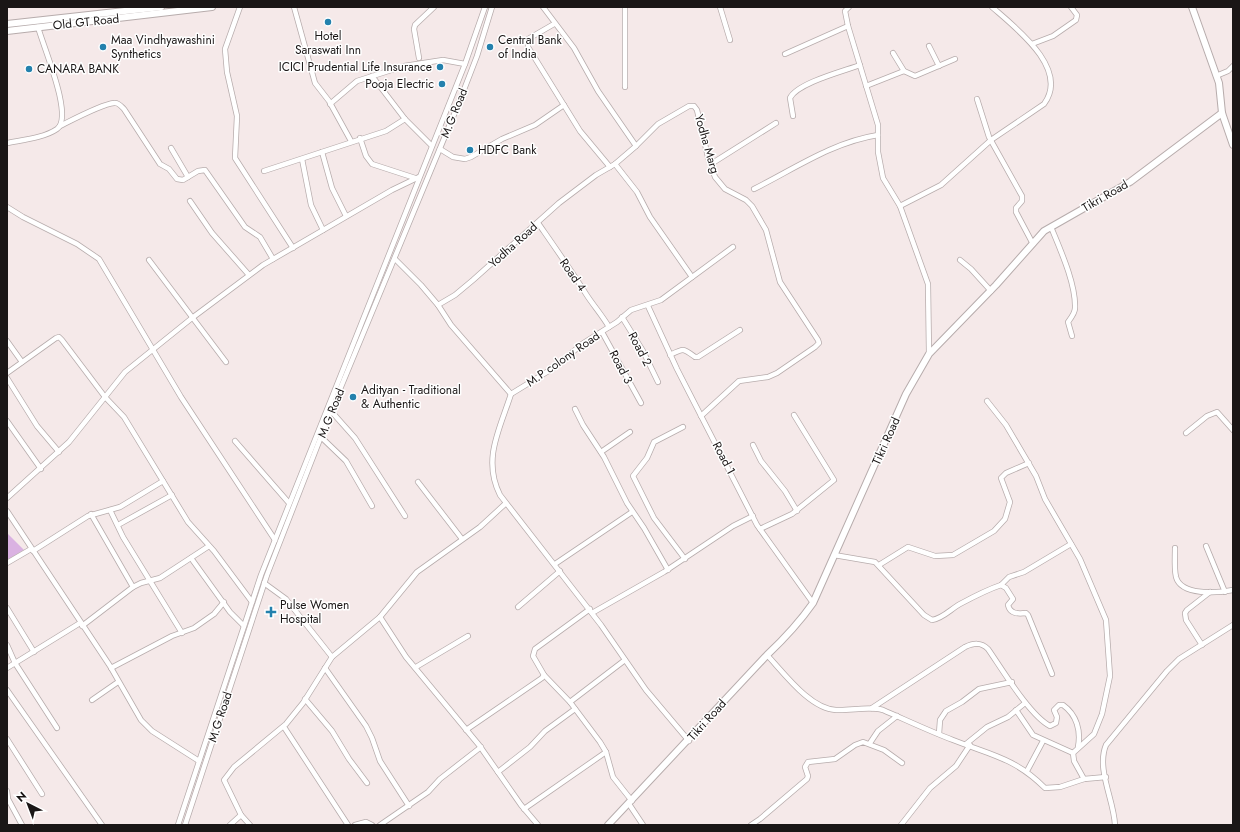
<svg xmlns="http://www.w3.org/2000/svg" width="1240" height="832" font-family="Jost,sans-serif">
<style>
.water{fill:#dab2e2}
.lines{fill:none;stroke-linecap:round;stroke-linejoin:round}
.street-casing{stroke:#b7acac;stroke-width:6}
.secondary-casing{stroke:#b7acac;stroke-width:8}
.street{stroke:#fff;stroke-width:4.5}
.secondary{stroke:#fff;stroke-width:6}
.poi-dot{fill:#2381ad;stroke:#fff;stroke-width:1.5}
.labels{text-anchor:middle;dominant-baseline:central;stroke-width:3;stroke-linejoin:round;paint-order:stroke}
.street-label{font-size:12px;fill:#1a1616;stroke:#fff}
.poi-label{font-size:12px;fill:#1a1616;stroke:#fff;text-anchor:start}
</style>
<rect width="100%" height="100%" fill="#f5e9e9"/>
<path class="water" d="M7 533 24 550 7 560Z"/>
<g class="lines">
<g class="street-casing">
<g id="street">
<path d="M240 7 225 49 227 72 237 116 235 158 293 248"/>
<path d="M294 7 315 83 329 101 351 141"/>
<path d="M543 7 574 48 598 91 636 146 658 124 689 106H694L697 110 708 157 715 177 725 189 746 200 752 206 766 230 780 282 818 340 819 343 815 347 777 373 768 377 739 381 701 416"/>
<path d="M625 7V87"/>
<path d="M720 7 730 40"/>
<path d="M849 7 845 11 848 26 878 125V152L883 178 900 206 928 284 929 354"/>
<path d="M554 24 528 39V47L580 131 610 167"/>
<path d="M1032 44 1053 36 1076 20 1077 15 1071 7"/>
<path d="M929 46 939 66"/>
<path d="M893 53 904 71 915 76 955 59"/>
<path d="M785 54 848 26"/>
<path d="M419 58 414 29 415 25 434 7"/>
<path d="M372 76 405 119 431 145"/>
<path d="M1216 76 1228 71 1233 66"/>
<path d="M866 86 904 71"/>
<path d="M977 99 989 137 1022 196V201L1016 208V212L1033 244"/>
<path d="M330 104 357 81 404 66 443 60 465 64"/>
<path d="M793 116 790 98C797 83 844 71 860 65"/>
<path d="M60 126C72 120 102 104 114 103 118 102 121 106 124 109L160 164 169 169 177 179 183 180 198 171 205 170 245 227 260 237 273 259"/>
<path d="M360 138 366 156 372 164 415 178"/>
<path d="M7 143C22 140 44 138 57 129 74 117 43 46 38 27"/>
<path d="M171 148 188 177"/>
<path d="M440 149 453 157 465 159 471 157 502 139 535 125 564 105"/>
<path d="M322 152 332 188 346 216"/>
<path d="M302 159 311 205 323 230"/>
<path d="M615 164 637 192 650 217 692 277"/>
<path d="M711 164 776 123"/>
<path d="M264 171 386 131 405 119"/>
<path d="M754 189C794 169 833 142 878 135"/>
<path d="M190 201 212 233 249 275"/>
<path d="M900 206 941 185 991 140 1044 104C1070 69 1016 28 992 7"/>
<path d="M7 207 23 217 77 244 99 259 181 397 275 540"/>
<path d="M538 223C554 246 571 270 586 294 593 305 602 315 609 327"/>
<path d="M1051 227C1060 249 1076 284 1075 308 1075 313 1071 318 1068 322L1072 336"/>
<path d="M395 259 421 285 438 305 455 295 473 280 559 203 596 175 615 164 636 146"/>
<path d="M149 260 226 362"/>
<path d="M960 260 971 269 991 291"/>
<path d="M438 305 451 325 511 394 555 367 582 344 617 322 631 310 661 300 733 247"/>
<path d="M648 306 677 369 757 525 813 603"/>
<path d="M622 317 643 351 658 382"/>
<path d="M602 332 641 403"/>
<path d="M7 341 22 362"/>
<path d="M670 355C684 348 683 348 695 357H698L740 330"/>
<path d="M7 373 56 338 59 337 62 340 105 397 124 417 188 522 214 551 252 602"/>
<path d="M7 378 37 426 59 452"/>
<path d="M511 394C500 429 482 459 500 495L601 625 646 690 689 741"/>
<path d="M987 401 1006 425 1036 476 1045 499 1080 559 1106 620 1110 676 1102 714 1094 734 1073 753 1074 761 1084 779"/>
<path d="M575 409 583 425 604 457 627 503 644 528 668 570"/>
<path d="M331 411 355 438 405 516"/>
<path d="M7 421 41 469"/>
<path d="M683 427 654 442 647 458 633 476 654 518 685 559"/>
<path d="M1186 433 1207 416 1217 412 1233 430"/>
<path d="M321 437 346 461 372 506"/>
<path d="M235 441 289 503"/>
<path d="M753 445 761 461 785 491 797 511"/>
<path d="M601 452 630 432"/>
<path d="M418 482 462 539"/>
<path d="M7 498 69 442 125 372 192 318 263 265 392 190 419 177"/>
<path d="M110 510 123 537 182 633"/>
<path d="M7 511 110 666 141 720 152 731 199 761"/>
<path d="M91 514 133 587"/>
<path d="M118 525 172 495"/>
<path d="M760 529 792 514 834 480 794 415"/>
<path d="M1206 546 1225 592"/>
<path d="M1175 548C1175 557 1174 568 1176 577 1181 596 1218 593 1233 590"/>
<path d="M33 551 88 516 120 507 163 481"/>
<path d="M834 555 875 562 924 615 932 620C942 619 951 609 960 604 973 597 986 590 1001 585L1006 588 1013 599 1008 605C1010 614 1018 614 1026 613L1028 615 1052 674"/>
<path d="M191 558 230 612 244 626"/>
<path d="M7 563 31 549"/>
<path d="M555 564 632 512"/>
<path d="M879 565 908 547 935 556 953 555 994 531 1005 519 1010 502 1001 478 1006 473 1029 463"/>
<path d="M264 583 286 599 332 657"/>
<path d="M1001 585 1009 577 1024 572 1071 544"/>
<path d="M518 607 560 571"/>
<path d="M7 608 34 652"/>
<path d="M592 613 664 572 733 526 753 516"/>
<path d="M380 617 406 657 479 745 521 805 538 825"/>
<path d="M82 626 133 587 141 583 160 578 209 546"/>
<path d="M7 645 15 663 57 728"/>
<path d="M1202 645 1186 620 1185 613 1187 610 1210 592"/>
<path d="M767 655C784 673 810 709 836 710 851 711 868 706 883 710 906 720 929 731 953 740 991 755 1015 758 1045 788L1060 787 1084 779 1106 777"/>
<path d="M416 667 468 636"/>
<path d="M7 668 80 623"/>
<path d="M111 668 172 636 194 628 214 614 224 602"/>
<path d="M325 668 366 726 372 738 380 761 409 806"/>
<path d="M544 675 570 702 600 742 606 752 613 777 632 801"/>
<path d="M7 690 102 825"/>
<path d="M305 699 332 731 349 759 367 783"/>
<path d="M92 700 118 682"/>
<path d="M570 702 625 660"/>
<path d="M872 708 965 647C974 643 981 642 988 649 1002 669 1030 716 1050 726L1056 723 1057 717 1054 710 1059 705H1063C1077 715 1081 731 1078 747"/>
<path d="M1016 710 1033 735 1073 753"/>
<path d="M284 727 348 825"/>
<path d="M466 730 542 678 544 675 533 656 535 649 590 609"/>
<path d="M939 734 940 720 946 711 962 702 979 689 1012 682"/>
<path d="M7 739 42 794"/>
<path d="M870 743 878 731 897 716"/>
<path d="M966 744 987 727 1008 717 1025 703"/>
<path d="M1027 771 1043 741"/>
<path d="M498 772 530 747 545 731 575 709"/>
<path d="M7 791 8 799 22 825"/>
<path d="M629 804 643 825"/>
<path d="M524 809 606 752"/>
<path d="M241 815 250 825"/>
<path d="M178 825 261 575 465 64 485 7"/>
<path d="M185 825 267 575 331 411 460 100 477 56 492 7"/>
<path d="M230 825 241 815 224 780 234 767 286 724 303 703 332 657 380 617 417 572 480 527 505 504"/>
<path d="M355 825 366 822 372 825"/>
<path d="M380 825 428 792 440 779 481 747"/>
<path d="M751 825 760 819 807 779 808 776 805 767 808 762 835 759 855 745 863 742 884 750 902 763"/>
<path d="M901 825 930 788 956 766 970 745"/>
<path d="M1115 825C1114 800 1096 769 1106 745L1167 671 1179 659 1233 625"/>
</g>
</g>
<g class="secondary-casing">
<g id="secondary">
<path d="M1192 7 1219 83 1222 113 1233 145"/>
<path d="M7 24 161 7"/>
<path d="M7 31 212 7"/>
<path d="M608 825 767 655C785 638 799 623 813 603L906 394 929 354 996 285 1044 231 1130 182 1222 113"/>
</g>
</g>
<use href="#street" class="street"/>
<use href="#secondary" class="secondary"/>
</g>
<g class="poi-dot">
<circle cx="328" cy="22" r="4"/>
<circle cx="103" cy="47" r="4"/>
<circle cx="490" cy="47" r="4"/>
<circle cx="440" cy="67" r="4"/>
<circle cx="29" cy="69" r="4"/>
<circle cx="442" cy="84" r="4"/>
<circle cx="470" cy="150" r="4"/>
<circle cx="353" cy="397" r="4"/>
<path d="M269 606h4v4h4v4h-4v4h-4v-4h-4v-4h4z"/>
</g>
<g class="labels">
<g class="street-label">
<text transform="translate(86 22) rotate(-6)">Old GT Road</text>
<text transform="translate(454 113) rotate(-68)">M.G Road</text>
<text transform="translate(707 144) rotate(74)">Yodha Marg</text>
<text transform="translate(1105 196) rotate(-30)">Tikri Road</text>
<text transform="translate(513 245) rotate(-42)">Yodha Road</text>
<text transform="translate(573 275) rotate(55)">Road 4</text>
<text transform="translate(640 349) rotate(62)">Road 2</text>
<text transform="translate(563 359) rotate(-35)">M.P colony Road</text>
<text transform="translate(621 367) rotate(62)">Road 3</text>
<text transform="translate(331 413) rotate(-68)">M.G Road</text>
<text transform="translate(886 441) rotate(-66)">Tikri Road</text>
<text transform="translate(724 458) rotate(62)">Road 1</text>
<text transform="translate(220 717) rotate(-72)">M.G Road</text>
<text transform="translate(707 720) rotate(-48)">Tikri Road</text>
</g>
<g class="poi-label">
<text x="328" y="36" text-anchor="middle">Hotel<tspan x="328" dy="14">Saraswati Inn</tspan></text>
<text x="111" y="40">Maa Vindhyawashini<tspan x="111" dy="14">Synthetics</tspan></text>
<text x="498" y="40">Central Bank<tspan x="498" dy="14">of India</tspan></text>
<text x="432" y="67" text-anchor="end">ICICI Prudential Life Insurance</text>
<text x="37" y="69">CANARA BANK</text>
<text x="434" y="84" text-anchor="end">Pooja Electric</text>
<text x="478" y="150">HDFC Bank</text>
<text x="361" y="390">Adityan - Traditional<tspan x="361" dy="14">&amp; Authentic</tspan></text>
<text x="280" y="605">Pulse Women<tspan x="280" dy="14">Hospital</tspan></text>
</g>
</g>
<rect width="1240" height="832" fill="none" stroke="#1a1616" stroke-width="16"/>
<g transform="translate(28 804) rotate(318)" stroke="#ffffff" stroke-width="3" paint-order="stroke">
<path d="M0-3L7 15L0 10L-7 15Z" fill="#1a1616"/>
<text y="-6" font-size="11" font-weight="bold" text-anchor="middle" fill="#1a1616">N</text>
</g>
</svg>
